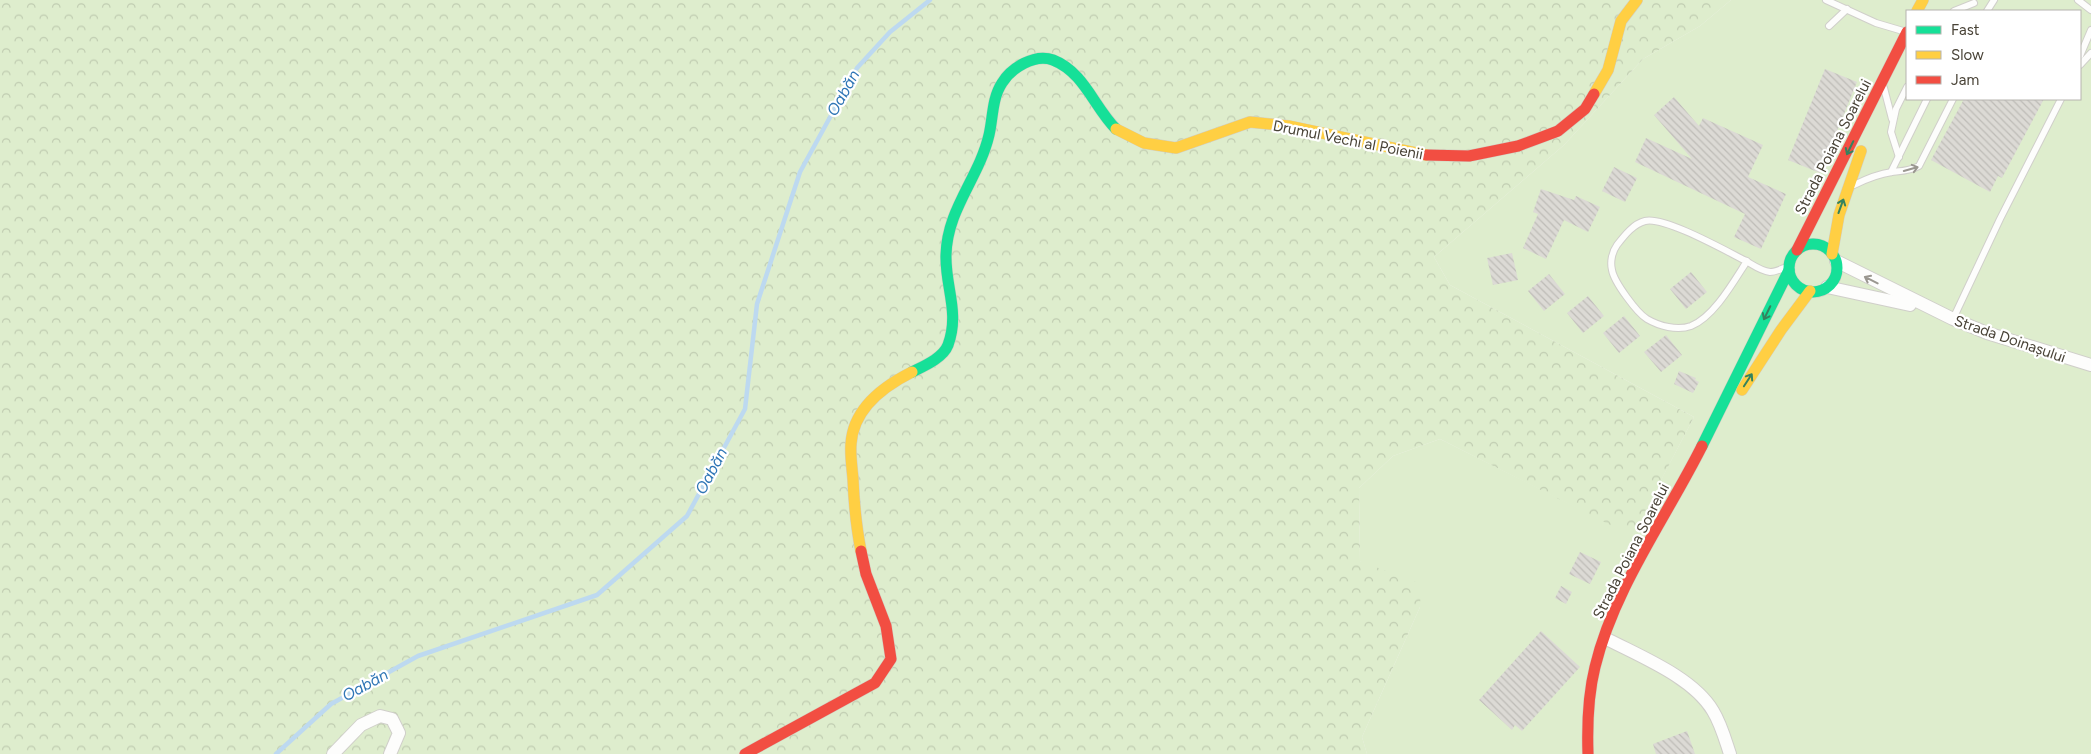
<svg xmlns="http://www.w3.org/2000/svg" width="2091" height="754" font-family="Figtree,sans-serif">
<style>
.grass{fill:#deedcd;fill-rule:evenodd}
.forest{fill:url(#forest-crowns)}
.lines{fill:none;stroke-linecap:round;stroke-linejoin:round}
.stream{stroke:#bdd9f0;stroke-width:4.5}
.building{fill:url(#building-back-hatch)}
.lane-casing{stroke:#d0cfca;stroke-width:8}
.street-casing{stroke:#d0cfca;stroke-width:14}
.fast-casing{stroke:#d2cec3;stroke-width:12}
.slow-casing{stroke:#d2cec3;stroke-width:12}
.jam-casing{stroke:#d2cec3;stroke-width:12}
.lane{stroke:#fdfdfc;stroke-width:6}
.street{stroke:#fdfdfc;stroke-width:12}
.fast{stroke:#16e098;stroke-width:11}
.slow{stroke:#ffcf43;stroke-width:11}
.jam{stroke:#f24e42;stroke-width:11}
.oneway{stroke:#35825e}
.oneway2{stroke:#9a9790}
.labels{text-anchor:middle;dominant-baseline:central;stroke-width:4.5;stroke-linejoin:round;paint-order:stroke}
.street-label{font-size:15px;fill:#494337;stroke:#fff}
.water-label{font-size:16px;font-style:italic;fill:#2f76b6;stroke:#fff}
</style>
<defs>
<pattern id="forest-crowns" width="20" height="18" patternUnits="userSpaceOnUse" patternTransform="scale(1.25)"><rect width="20" height="18" fill="#deedcd"/><path d="M2 6a3 3 0 1 1 6 0M12 15a3 3 0 1 1 6 0" fill="none" stroke="#c0ccb1"/></pattern>
<pattern id="building-back-hatch" width="6" height="6" patternUnits="userSpaceOnUse" patternTransform="scale(1.25)"><rect width="6" height="6" fill="#dcdad5"/><path d="M-1 5l2 2M0 0l6 6M5-1l2 2" fill="none" stroke="#bebcb7"/></pattern>
</defs>
<rect width="100%" height="100%" fill="#f2f1ed"/>
<path class="grass" d="M1731 0H2091V754H1367L1362 737 1420 607 1360 561 1359 488 1393 456 1440 439 1632 535 1694 417 1450 285 1434 257 1564 145 1643 59 1700 26ZM1907 11H2080V99H1907Z"/>
<path class="forest" d="M0 0H1731L1700 26 1643 59 1564 145 1434 257 1450 285 1694 417 1632 536 1440 439 1393 456 1359 488 1360 561 1421 584 1420 607 1362 737 1367 754H0Z"/>
<g class="lines">
<path class="stream" d="M276 754 331 704 418 656 597 595 687 516 745 409 757 304 800 172 857 68 890 32 930 0"/>
</g>
<g class="building">
<path d="M1825 69 1857 82 1820 173 1788 160Z"/>
<path d="M1674 97 1699 126 1703 118 1763 145 1748 177 1786 194 1761 249 1734 237 1745 214 1635 162 1646 138 1692 159 1654 115Z"/>
<path d="M1964 99H2044L2002 178 1998 176 1990 192 1931 160Z"/>
<path d="M1614 167 1637 178 1625 202 1602 191Z"/>
<path d="M1541 189 1574 200 1576 196 1600 207 1588 232 1564 220 1546 259 1523 248 1538 214 1533 212Z"/>
<path d="M1512 253 1518 280 1493 285 1487 258Z"/>
<path d="M1691 272 1707 292 1686 309 1670 289Z"/>
<path d="M1549 274 1565 294 1544 311 1528 291Z"/>
<path d="M1588 296 1604 316 1583 333 1567 313Z"/>
<path d="M1624 316 1640 336 1619 353 1603 333Z"/>
<path d="M1666 335 1682 355 1661 372 1644 352Z"/>
<path d="M1679 371 1696 378 1695 380 1699 382 1693 393 1674 384Z"/>
<path d="M1580 552 1601 562 1590 584 1569 574Z"/>
<path d="M1561 586 1572 592 1566 604 1555 598Z"/>
<path d="M1541 631 1580 667 1522 731 1515 725 1512 730 1479 700Z"/>
<path d="M1687 731 1695 754H1656L1653 744Z"/>
</g>
<g class="lines">
<g class="lane-casing">
<g id="lane">
<path d="M1826 0 1876 23 1903 31"/>
<path d="M2078 0 2091 10"/>
<path d="M1954 11 1974 3"/>
<path d="M1987 11 1994 0"/>
<path d="M1829 26 1847 9"/>
<path d="M2080 56 2091 30"/>
<path d="M2080 65 2091 53"/>
<path d="M1884 88 1892 119"/>
<path d="M1899 157 1891 132 1896 109 1907 87"/>
<path d="M1891 172 1927 99"/>
<path d="M1854 185C1866 179 1878 174 1892 172 1902 171 1910 171 1919 166L1953 99"/>
<path d="M1747 261C1734 281 1714 317 1691 326 1677 331 1659 326 1647 319 1637 313 1614 282 1612 270 1610 262 1612 252 1617 245 1624 236 1633 224 1645 221 1664 216 1726 251 1746 261 1753 265 1761 271 1770 272 1775 272 1779 270 1784 268"/>
<path d="M1953 319 2000 219 2061 99"/>
</g>
</g>
<g class="street-casing">
<g id="street">
<path d="M1836 261 1953 319 1987 333 2091 365"/>
<path d="M1827 287 1910 305"/>
<path d="M1605 638C1639 656 1693 677 1713 711 1721 724 1725 739 1730 754"/>
<path d="M333 754 361 725 380 716 392 719 399 733 390 754"/>
</g>
</g>
<g class="fast-casing">
<g id="fast">
<circle cx="1813" cy="268" r="24"/>
<path d="M912 372C924 366 943 358 948 345 960 312 945 287 946 255 947 209 979 178 989 135 993 118 992 98 1002 83 1011 68 1035 53 1053 60 1084 72 1094 107 1116 129"/>
<path d="M1702 446 1789 270"/>
</g>
</g>
<g class="slow-casing">
<g id="slow">
<path d="M1917 11 1923 0"/>
<path d="M1594 94 1608 70 1621 21 1637 0"/>
<path d="M1116 129 1144 143 1176 148 1250 122 1289 126 1426 155"/>
<path d="M1832 254 1839 215 1861 151"/>
<path d="M1742 390 1781 330 1810 291"/>
<path d="M861 551C856 526 854 503 853 479 852 467 850 455 851 444 853 409 884 386 912 372"/>
</g>
</g>
<g class="jam-casing">
<g id="jam">
<path d="M1426 155 1469 156 1518 146 1558 131 1585 109 1594 94"/>
<path d="M1797 250 1907 32"/>
<path d="M745 754 875 683 891 659 886 626 866 574 861 551"/>
<path d="M1588 754C1587 724 1588 695 1595 667 1614 588 1666 518 1702 446"/>
</g>
</g>
<use href="#lane" class="lane"/>
<use href="#street" class="street"/>
<use href="#fast" class="fast"/>
<use href="#slow" class="slow"/>
<use href="#jam" class="jam"/>
</g>
<defs><path id="oneway-shaft" d="M-6 0H5M1.5-3L5.5 0L1.5 3" fill="none" stroke-width="1.6" stroke-linecap="round" stroke-linejoin="round" transform="scale(1.25)"/></defs>
<g class="oneway">
<use href="#oneway-shaft" transform="translate(1850 148) rotate(116)"/>
<use href="#oneway-shaft" transform="translate(1841 206) rotate(-70)"/>
<use href="#oneway-shaft" transform="translate(1767 313) rotate(116)"/>
<use href="#oneway-shaft" transform="translate(1748 380) rotate(-57)"/>
</g>
<g class="oneway2">
<use href="#oneway-shaft" transform="translate(1911 169) rotate(-16)"/>
<use href="#oneway-shaft" transform="translate(1871 280) rotate(-153)"/>
</g>
<g class="labels">
<g class="street-label">
<text transform="translate(1348 140) rotate(11)">Drumul Vechi al Poienii</text>
<text transform="translate(1833 147) rotate(-63)">Strada Poiana Soarelui</text>
<text transform="translate(2010 339) rotate(19)">Strada Doinașului</text>
<text transform="translate(1631 551) rotate(-63)">Strada Poiana Soarelui</text>
</g>
<g class="water-label">
<text transform="translate(843 93) rotate(-61)">Oabăn</text>
<text transform="translate(711 471) rotate(-62)">Oabăn</text>
<text transform="translate(365 685) rotate(-29)">Oabăn</text>
</g>
</g>
<rect x="1906" y="10" width="175" height="90" fill="#ffffff" stroke="#b6b4af"/>
<rect x="1916" y="26" width="25" height="8" fill="#16e098" stroke="#b6b4af"/>
<text x="1951" y="35" font-size="15" fill="#494337">Fast</text>
<rect x="1916" y="51" width="25" height="8" fill="#ffcf43" stroke="#b6b4af"/>
<text x="1951" y="60" font-size="15" fill="#494337">Slow</text>
<rect x="1916" y="76" width="25" height="8" fill="#f24e42" stroke="#b6b4af"/>
<text x="1951" y="85" font-size="15" fill="#494337">Jam</text>
</svg>
